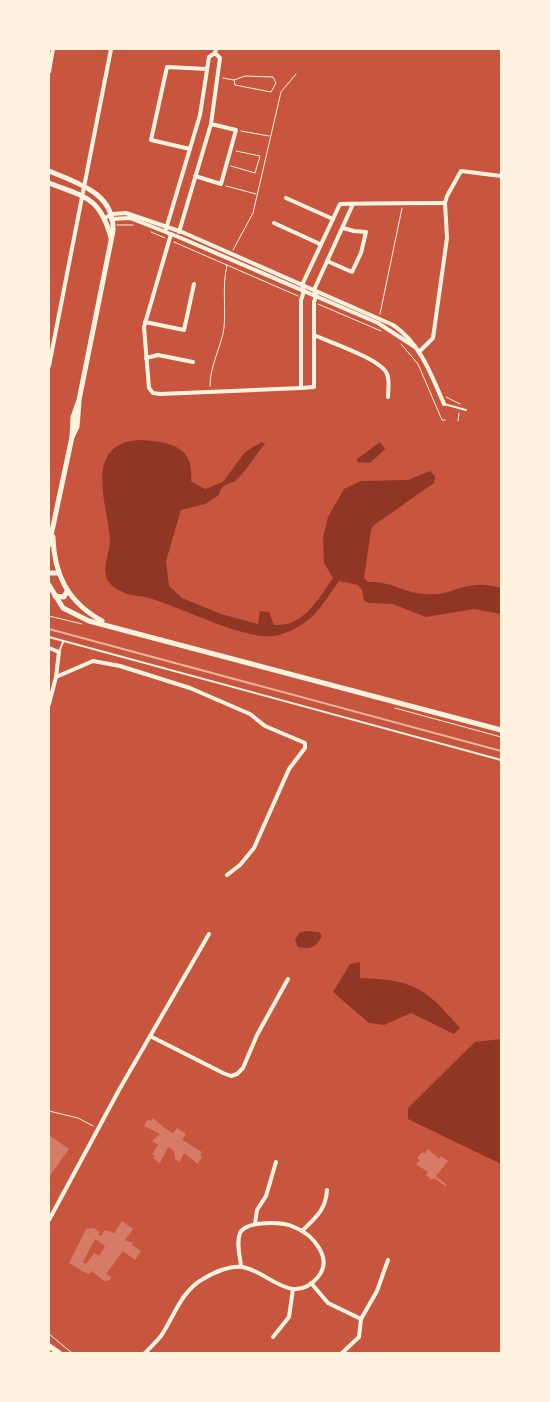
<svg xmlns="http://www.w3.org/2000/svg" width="550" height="1402" font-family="'Roboto Condensed',sans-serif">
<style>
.water{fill:#8f3625}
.building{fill:#d67c66;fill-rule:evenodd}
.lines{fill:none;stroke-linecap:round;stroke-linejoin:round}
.path{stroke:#fff3e0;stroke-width:1}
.service{stroke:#fff3e0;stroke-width:2}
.minor{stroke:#fff3e0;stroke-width:4}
.secondary{stroke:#fff3e0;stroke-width:5}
.primary{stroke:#fff3e0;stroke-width:5.5}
.rail{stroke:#e9b49f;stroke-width:2}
</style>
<rect width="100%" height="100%" fill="#c8553d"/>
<g class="water">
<path d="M138 440C167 441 195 445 191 481L205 489 223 482 245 452 262 442 265 444C256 454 244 474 236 480 228 486 221 483 219 495L205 504 181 510 166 561 169 586 182 598 221 614 258 624 260 611 269 612 274 625C304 627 318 599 333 578L324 563 323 538 328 517 344 489 361 481 408 480 430 471 435 476 434 483 374 525 371 530 364 578 368 582C392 581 403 593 425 594 454 597 465 577 501 588V614L474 609 426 617 393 604 369 603 364 600 362 590 358 585 339 581C320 608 313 624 279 635 251 644 179 606 149 598 142 596 134 596 127 594 120 591 112 587 108 581 101 569 110 553 110 540 108 505 82 445 138 440Z"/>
<path d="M380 442 385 449 370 463 357 462V459Z"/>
<path d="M306 931 319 932 322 936C316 947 310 950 298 947L295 940 299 933Z"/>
<path d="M360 962V978C415 980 425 988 460 1028L454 1034 411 1013 384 1025 369 1023 333 992 350 964Z"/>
<path d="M501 1039V1164L408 1119V1108L475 1042Z"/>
</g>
<g class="building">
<path d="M153 1118 167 1130 173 1133 177 1128 186 1134 182 1140 202 1152 200 1156 202 1157 198 1164 184 1153 180 1162 175 1159 174 1151 168 1147 160 1163 153 1158 155 1156 152 1154 158 1145 152 1141 160 1134 144 1126 148 1119 151 1121Z"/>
<path d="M49 1135 69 1149 49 1177Z"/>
<path d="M428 1149 439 1159 441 1156 448 1161 436 1176 447 1185 445 1186 434 1178 432 1180 426 1175 428 1172 416 1164 420 1160 417 1158 422 1152 425 1154Z"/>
<path d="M122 1221 133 1229 125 1240 133 1243 132 1245 141 1251 135 1260 123 1251 106 1274 112 1277 109 1281 107 1280 105 1282 92 1271 89 1274 86 1273 69 1263 86 1229 94 1228 100 1232 98 1234 101 1236 105 1230 114 1233ZM95 1239 105 1246 99 1256 94 1253 86 1264 83 1262Z"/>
</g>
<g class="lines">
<g class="path">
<path d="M223 78 234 80 245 76 273 77 276 83 271 92 235 85 234 80"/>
<path d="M241 131 269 136"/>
<path d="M231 166 255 173 260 156 236 151"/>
<path d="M226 186 256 194"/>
<path d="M117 225H133"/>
<path d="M151 232 165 238"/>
<path d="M174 242 298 296"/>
<path d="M233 250 253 213 281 92 296 74"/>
<path d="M318 304 381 331"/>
<path d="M380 314 402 208"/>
<path d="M401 344 418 364 442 420H445"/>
<path d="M210 386C210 365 221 348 224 328 226 307 222 286 227 265"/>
<path d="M446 397 460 404"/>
<path d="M458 421 459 413"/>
<path d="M49 616 82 624"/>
<path d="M395 708 501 737"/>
<path d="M49 1111 78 1118 93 1126"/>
<path d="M49 1334 72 1353"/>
</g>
<g class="service">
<path d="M444 404 466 410"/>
<path d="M49 637 501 760"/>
<path d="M59 652 63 642"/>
</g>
<g class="minor">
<path d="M49 72 53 49"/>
<path d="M190 149 151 140 167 67 207 69"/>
<path d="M195 176 221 184 236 130 211 124"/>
<path d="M286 198 333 219"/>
<path d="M353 204 314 290 316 296 314 302V387L301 388V300L304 291 302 285 340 204C375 203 410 203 445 203"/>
<path d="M105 218 112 214 126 213 182 232 393 325C420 343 431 374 444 404"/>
<path d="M111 219 130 218 181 238 378 323 415 347"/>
<path d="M274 223 320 244"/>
<path d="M166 229 200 115 209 57 215 53"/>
<path d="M179 232 211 124 220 58 215 53 216 49"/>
<path d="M171 234 144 327 149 388 153 393 160 394 301 388"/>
<path d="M327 261 352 272 361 253 366 232 354 231 343 228"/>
<path d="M145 322 184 330 194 284"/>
<path d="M314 335C329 342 381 359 387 374 390 380 388 390 388 397"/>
<path d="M419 352 433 338 447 238 445 203 447 196 461 171 501 176"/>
<path d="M146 358 158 355 193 362"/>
<path d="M49 366 111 49"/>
<path d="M49 648 59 652 56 677 49 704"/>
<path d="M56 677 93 661 120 666 190 688 250 714 265 726 305 743V748L289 769 254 848 240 865 227 875"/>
<path d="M150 1036 223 1073 231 1076 237 1074 243 1068 257 1035 288 979"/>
<path d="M49 1220 119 1090 209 934"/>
<path d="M255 1224 257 1210 266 1196 276 1162"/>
<path d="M302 1231C315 1218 326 1210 327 1190"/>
<path d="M311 1283 328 1303 361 1319"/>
<path d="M273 1337 289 1317 293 1289"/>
<path d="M145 1353C150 1348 156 1342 161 1336 174 1317 181 1291 203 1279 212 1273 231 1265 242 1267 267 1270 292 1308 318 1277 334 1258 312 1234 294 1227 283 1222 246 1220 240 1233 236 1243 240 1256 241 1266"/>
<path d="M342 1353 359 1337 361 1319 377 1291 388 1260"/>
</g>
<g class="secondary">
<path d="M49 171C77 183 115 193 113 231L79 400 73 417 72 437"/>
<path d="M49 183C85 197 100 197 111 238"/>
<path d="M53 537C54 575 68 602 102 621"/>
<path d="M49 545 72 437 77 427 79 402"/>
<path d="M49 573H58"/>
<path d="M49 585 63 608 89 621 501 730"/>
<path d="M55 596 64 597 67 591"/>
</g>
<path class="primary" d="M49 1346 59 1353"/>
<path class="rail" d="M49 629 501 751"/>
</g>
<rect width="550" height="1402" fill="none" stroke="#fff3e0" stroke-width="100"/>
</svg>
